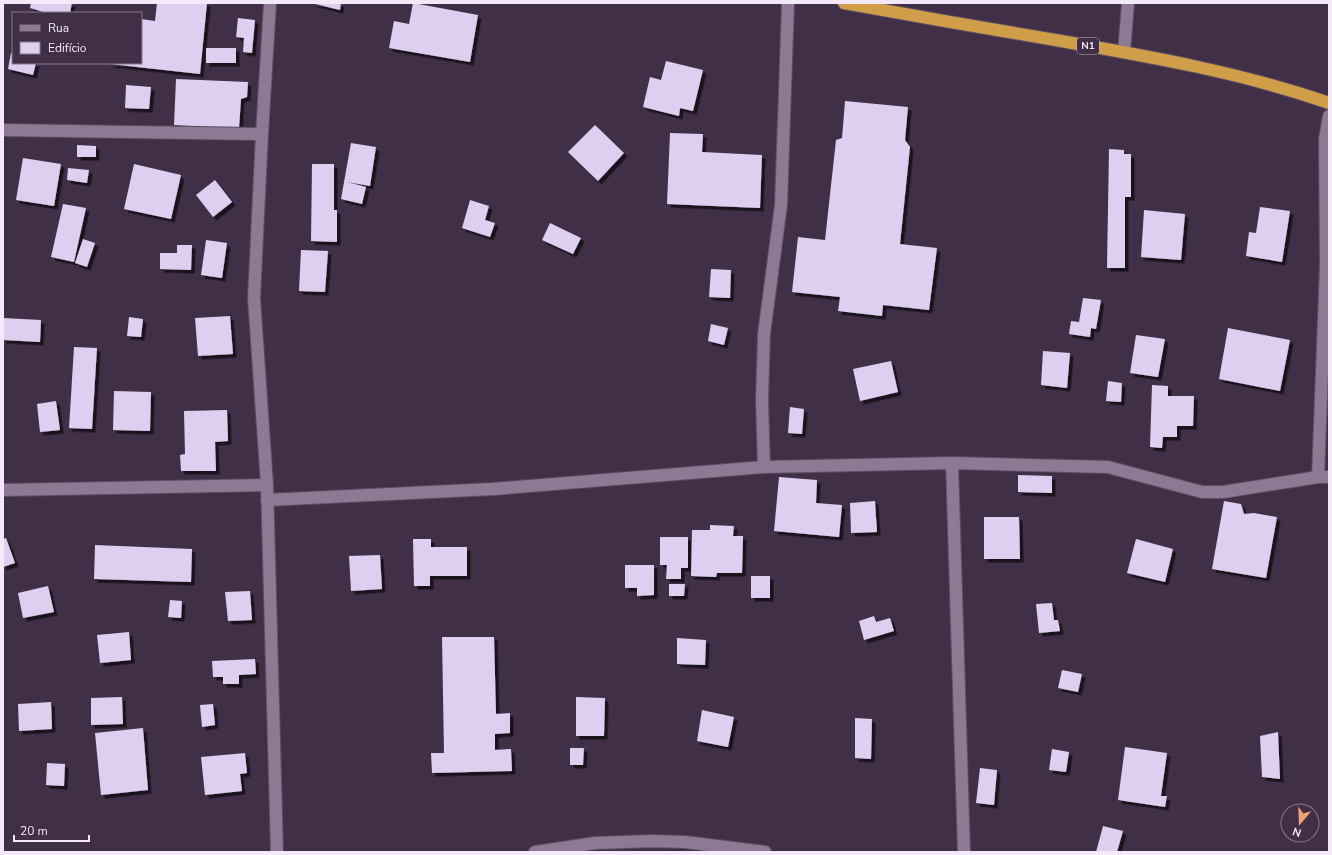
<svg xmlns="http://www.w3.org/2000/svg" width="1332" height="855" font-family="'Nunito Sans',sans-serif">
<style>
.building{fill:#dccff0;filter:url(#shadow)}
.lines{fill:none;stroke-linecap:round;stroke-linejoin:round}
.street-casing{stroke:#5d4e62;stroke-width:14}
.highway-casing{stroke:#5d4e62;stroke-width:14}
.street{stroke:#8e7995;stroke-width:12}
.highway{stroke:#d09d49;stroke-width:12}
.labels{text-anchor:middle;dominant-baseline:central;stroke-width:4;stroke-linejoin:round;paint-order:stroke}
.shield{fill:#412f47;stroke:#beb1c3;stroke-width:1}
.shield-label{font-size:10px;font-weight:bold;fill:#f4e9f8}
</style>
<defs>
<filter id="shadow"><feDropShadow dx="3.5" dy="3.5" stdDeviation="0" flood-color="#0009"/></filter>
</defs>
<rect width="100%" height="100%" fill="#412f47"/>
<g class="building">
<path d="M31 3H72L70 13H47L30 8Z"/>
<path d="M157 3H207L200 74 110 64V63H141V19L155 21Z"/>
<path d="M311 3H341L340 10Z"/>
<path d="M413 3 478 15 470 62 389 48 394 21 409 24Z"/>
<path d="M238 18 255 20 252 53 243 52 244 38 236 37Z"/>
<rect x="206" y="48" width="30" height="15"/>
<path d="M11 53H13V63H36L33 75 8 69Z"/>
<path d="M666 61 703 70 693 111 680 108 679 116 643 107 650 77 661 80Z"/>
<path d="M176 79 248 82 247 97 241 99 239 128 174 125Z"/>
<path d="M126 85 151 87 149 109 125 108Z"/>
<path d="M845 101 908 107 905 140 910 147 900 244 937 248 929 310 883 305 882 316 838 311 840 297 792 292 798 237 825 240 836 140 842 138Z"/>
<path d="M595 125 624 153 598 181 568 152Z"/>
<path d="M670 133 703 134 702 152 762 155 760 208 667 204Z"/>
<path d="M351 143 376 147 370 186 347 182 366 187 362 204 341 199Z"/>
<path d="M77 145 96 146V157H77Z"/>
<path d="M1109 149 1124 150V154H1131V197H1125V268H1107Z"/>
<path d="M23 158 61 164 54 206 16 200Z"/>
<path d="M134 164 181 175 171 219 124 209Z"/>
<path d="M312 164H334V210H337V242L311 241Z"/>
<path d="M68 168 89 170 87 183 67 180Z"/>
<path d="M215 180 232 202 213 217 196 195Z"/>
<path d="M470 200 489 206 485 220 495 223 490 237 462 228Z"/>
<path d="M63 204 86 208 74 262 51 257Z"/>
<path d="M1260 207 1290 211 1282 262 1246 256 1249 232 1256 233Z"/>
<path d="M1144 210 1185 214 1181 260 1141 257Z"/>
<path d="M550 223 581 238 573 254 542 240Z"/>
<path d="M83 239 95 243 87 267 75 263Z"/>
<path d="M206 240 227 243 222 278 201 275Z"/>
<path d="M177 245H192L191 270 160 269V253H177Z"/>
<path d="M301 250 328 251 325 292 299 291Z"/>
<path d="M711 269 731 270 730 298 709 297Z"/>
<path d="M1083 298 1101 300 1096 329 1091 328 1090 337 1069 334 1071 321 1079 322Z"/>
<path d="M230 316 233 354 198 356 195 318Z"/>
<path d="M129 317 143 319 141 337 127 336Z"/>
<path d="M3 318 41 320 40 342 3 340Z"/>
<path d="M711 324 728 328 724 345 708 341Z"/>
<path d="M1228 328 1290 340 1280 391 1219 379Z"/>
<path d="M1136 335 1165 339 1158 377 1130 373Z"/>
<path d="M74 347 97 348 92 429 69 428Z"/>
<path d="M1043 351 1070 353 1067 388 1041 385Z"/>
<path d="M891 361 898 392 860 401 853 369Z"/>
<path d="M1108 381 1122 383 1121 402 1106 401Z"/>
<path d="M1152 385 1168 386V396H1194L1193 426H1177V437H1163L1162 448 1150 447Z"/>
<path d="M114 391 151 392 150 431 113 430Z"/>
<path d="M56 401 60 430 40 432 37 404Z"/>
<path d="M790 407 804 409 802 434 788 433Z"/>
<path d="M227 410 228 441 215 442 216 471H181L180 455 185 454 184 411Z"/>
<path d="M1018 475 1052 476V493L1018 492Z"/>
<path d="M779 477 817 480 816 503 842 505 839 537 774 531Z"/>
<path d="M875 501 877 532 851 533 850 503Z"/>
<path d="M1224 501 1241 504 1244 514 1254 513 1277 517 1266 578 1212 569Z"/>
<path d="M984 517H1019L1020 559H984Z"/>
<path d="M710 525 734 526 733 536H743L742 573H717L716 577 691 576 692 530H710Z"/>
<path d="M660 537H688V568H681V579H666L667 565H660Z"/>
<path d="M6 538 15 563 3 567V539Z"/>
<path d="M413 539H431V547H467V576H430V586H414Z"/>
<path d="M1136 539 1173 549 1165 582 1127 573Z"/>
<path d="M95 545 192 549 191 582 94 579Z"/>
<path d="M380 555 382 589 351 591 349 556Z"/>
<path d="M625 565H654V595L637 596V588H625Z"/>
<rect x="751" y="576" width="19" height="22"/>
<path d="M669 584H685L684 596H669Z"/>
<path d="M48 586 54 612 23 618 18 593Z"/>
<path d="M250 591 252 620 228 621 225 592Z"/>
<path d="M170 600 182 601 181 618 168 617Z"/>
<path d="M1052 603 1054 620H1058L1060 631 1039 633 1036 604Z"/>
<path d="M874 616 876 622 890 618 894 631 864 640 859 621Z"/>
<path d="M129 632 131 660 100 663 97 635Z"/>
<path d="M442 637H494L496 714 510 713V733L495 734V750L511 749 512 771 432 773 431 753H444Z"/>
<path d="M677 638 706 640 705 665 677 664Z"/>
<path d="M255 659 256 674 239 675V684H223V677H213L212 661Z"/>
<path d="M1062 670 1082 674 1078 692 1058 688Z"/>
<path d="M122 697 123 724 91 725V698Z"/>
<path d="M576 697 605 698 604 736H576Z"/>
<path d="M51 702 52 729 19 731 18 704Z"/>
<path d="M213 704 215 725 202 727 200 705Z"/>
<path d="M702 710 734 717 728 747 697 741Z"/>
<path d="M855 718 872 719 871 759 855 758Z"/>
<path d="M143 728 148 790 101 795 95 733Z"/>
<path d="M1278 732 1280 779 1262 777 1260 736Z"/>
<path d="M1125 747 1167 753 1161 796H1167L1165 807 1118 800Z"/>
<path d="M570 748H584L583 765H570Z"/>
<path d="M1052 749 1069 752 1066 772 1049 770Z"/>
<path d="M245 753 247 773 240 774 242 791 205 795 201 757Z"/>
<path d="M47 763 65 764 64 786 46 785Z"/>
<path d="M980 768 997 770 994 805 976 803Z"/>
<path d="M1103 826 1123 831 1117 852H1096Z"/>
</g>
<g class="lines">
<g class="street-casing">
<g id="street">
<path d="M270 3 262 134 254 298 267 485 277 852"/>
<path d="M1124 52 1128 3"/>
<path d="M3 130 262 134"/>
<path d="M952 463 964 852"/>
<path d="M764 467 762 400 764 334 781 205 788 3"/>
<path d="M1318 477 1326 266 1325 139 1329 116"/>
<path d="M3 490 267 485"/>
<path d="M267 500 493 489 764 467 952 463 1108 467 1202 492H1223L1318 477H1329"/>
<path d="M535 852 595 843 652 841 685 842 765 852"/>
</g>
</g>
<g class="highway-casing">
<path id="highway" d="M844 3C916 16 989 29 1061 41 1152 57 1243 73 1329 103"/>
</g>
<use href="#street" class="street"/>
<use href="#highway" class="highway"/>
</g>
<g class="labels">
<rect class="shield" x="1077" y="38" width="22" height="16" rx="3"/>
<g class="shield-label">
<text x="1088" y="46">N1</text>
</g>
</g>
<rect width="1332" height="855" fill="none" stroke="#f4e9f8" stroke-width="8"/>
<rect x="12" y="12" width="130" height="52" fill="#412f47" stroke="#89798e"/>
<rect x="20" y="25" width="20" height="6" fill="#8e7995" stroke="#89798e"/>
<text x="48" y="32" font-size="12" fill="#f4e9f8">Rua</text>
<rect x="20" y="42" width="20" height="12" fill="#dccff0" stroke="#89798e"/>
<text x="48" y="52" font-size="12" fill="#f4e9f8">Edifício</text>
<g transform="translate(1300 823) rotate(199)"><circle r="19" fill="#412f47" stroke="#89798e"/>
<path d="M0-3L7 15L0 10L-7 15Z" fill="#f0a279"/>
<text y="-6" font-size="11" font-weight="bold" text-anchor="middle" fill="#f4e9f8">N</text>
</g>
<path d="M14 835v6h75v-6" fill="none" stroke="#f4e9f8" stroke-width="2"/>
<text x="20" y="835" font-size="12" fill="#f4e9f8" stroke="#412f47" stroke-width="3" paint-order="stroke">20 m</text>
</svg>
